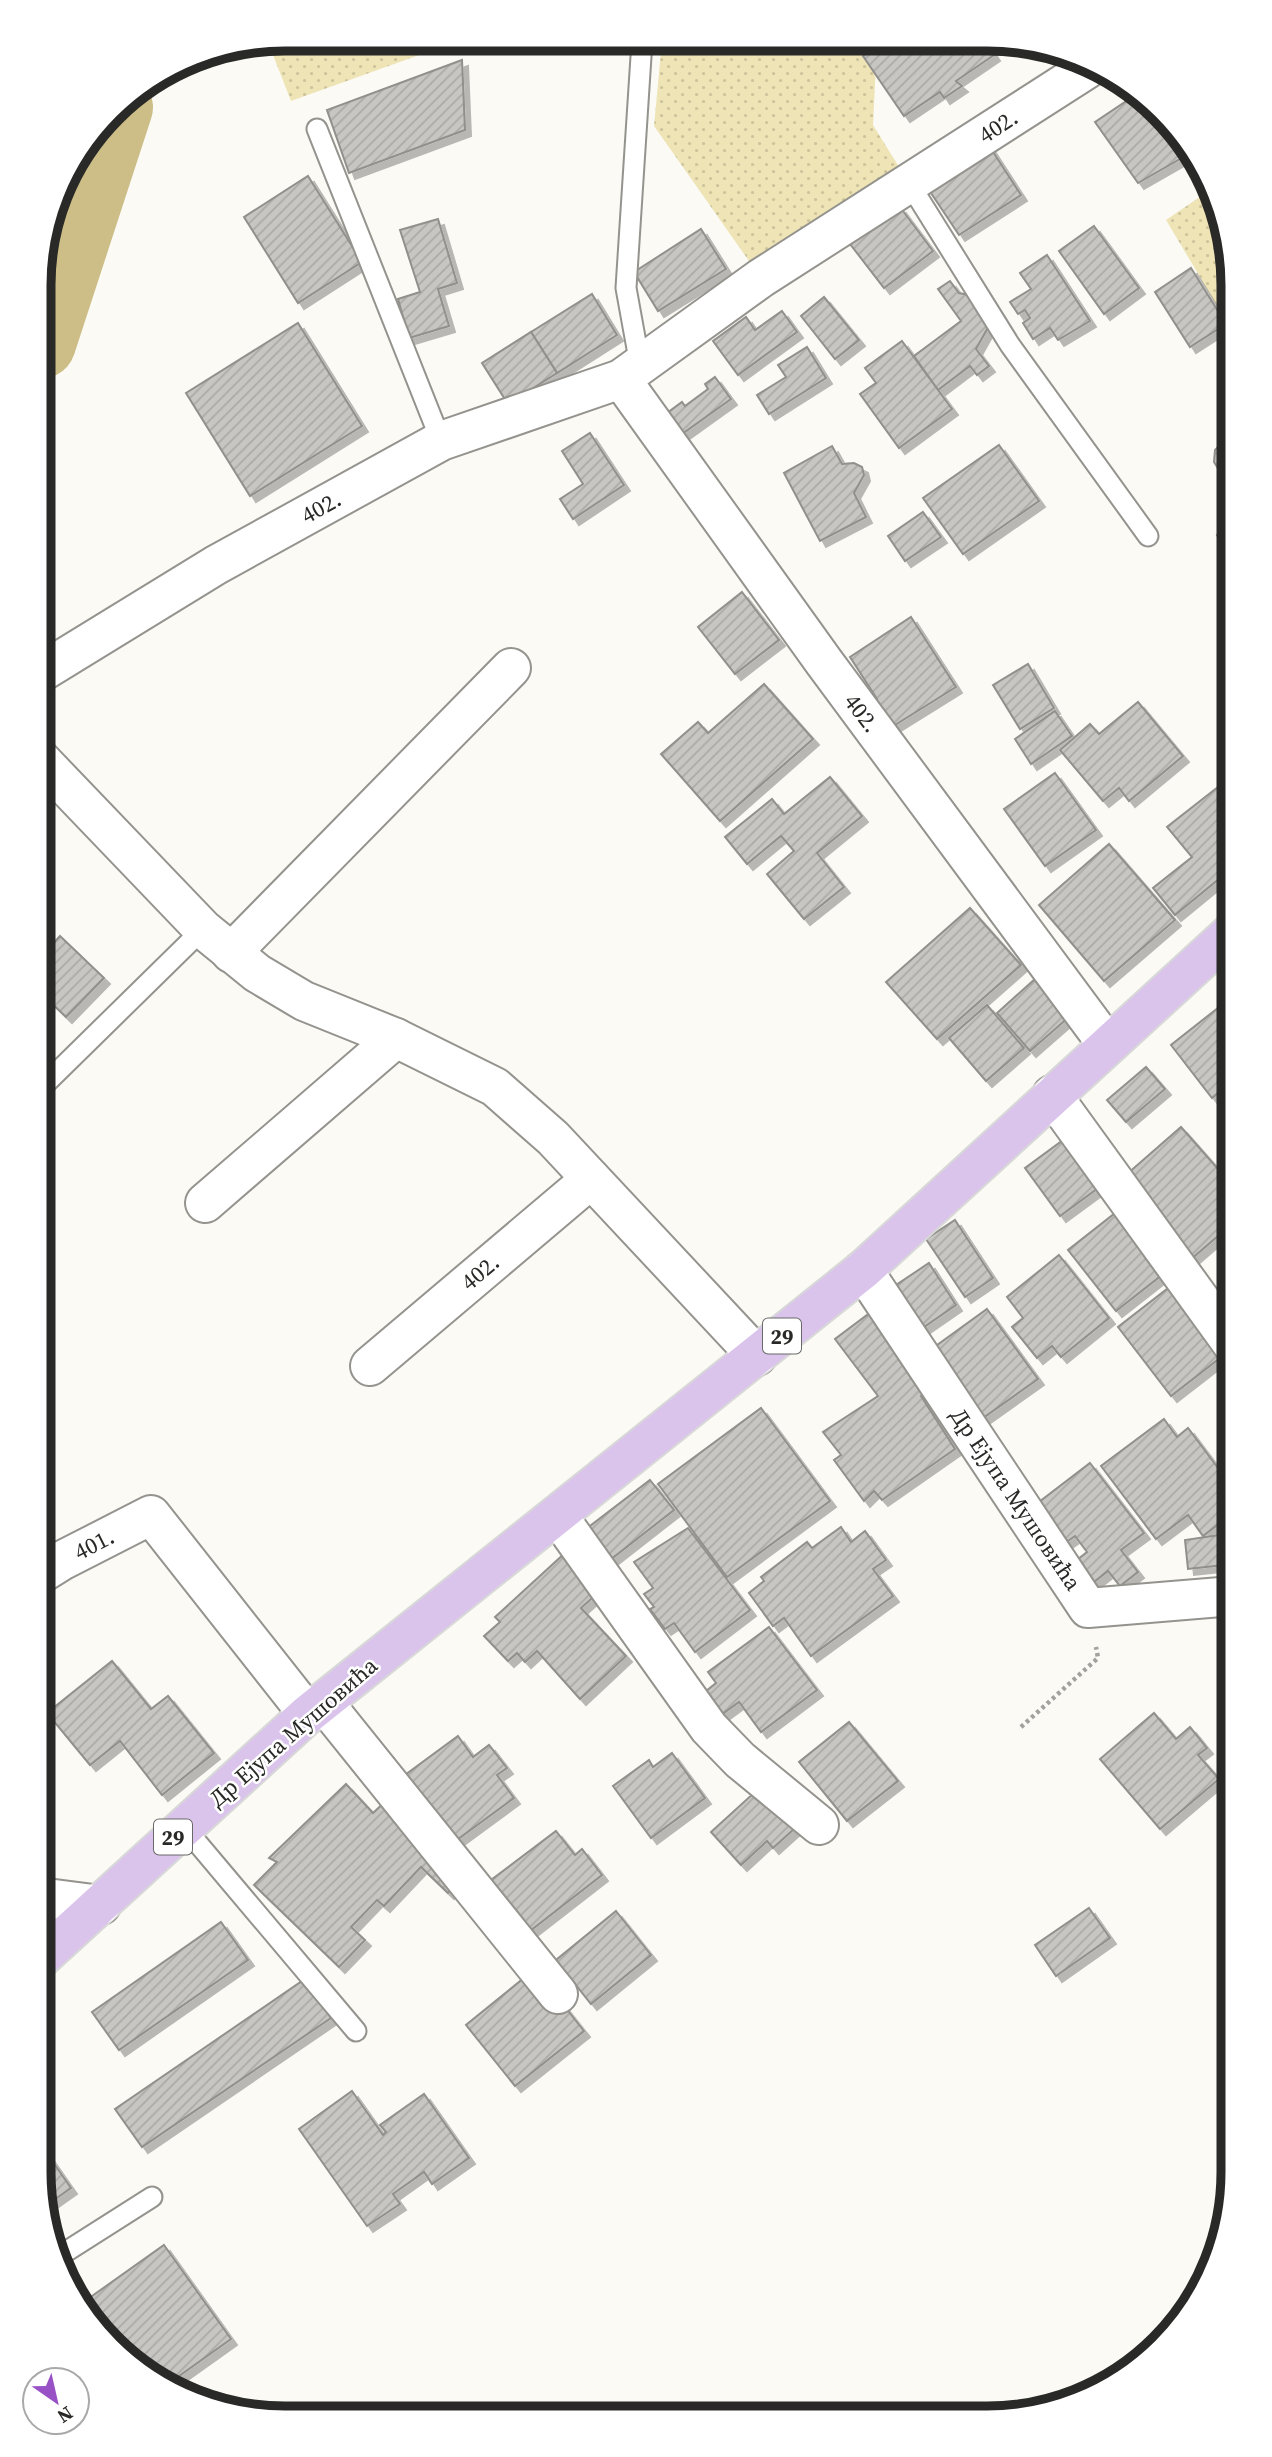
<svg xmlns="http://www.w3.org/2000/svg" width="1272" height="2457" font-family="'Source Serif 4',serif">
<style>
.grass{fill:url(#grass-dots)}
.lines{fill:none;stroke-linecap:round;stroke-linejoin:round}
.river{stroke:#ccbe86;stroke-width:72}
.building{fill:url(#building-hatch);stroke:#91908c;stroke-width:2;filter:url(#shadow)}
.lane-casing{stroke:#94938e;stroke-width:23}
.street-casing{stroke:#94938e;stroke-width:42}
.secondary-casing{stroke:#94938e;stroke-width:42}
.primary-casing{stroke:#d8d8d8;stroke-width:42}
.path{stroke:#a2a19d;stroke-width:4.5;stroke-dasharray:3.5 3.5;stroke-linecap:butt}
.lane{stroke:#fff;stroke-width:19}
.street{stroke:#fff;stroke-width:38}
.secondary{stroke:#fff;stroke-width:38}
.primary{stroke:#dac4eb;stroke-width:38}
.labels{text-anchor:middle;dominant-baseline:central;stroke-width:5;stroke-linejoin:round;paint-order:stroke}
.shield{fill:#fff;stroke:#696968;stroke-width:2}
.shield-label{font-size:21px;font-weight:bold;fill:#292927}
.street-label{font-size:23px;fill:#292927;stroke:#fff}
.rim{fill:none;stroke:#292927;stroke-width:9}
</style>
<defs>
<pattern id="grass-dots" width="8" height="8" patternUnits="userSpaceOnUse" patternTransform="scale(1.75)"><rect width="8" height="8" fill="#efe4b6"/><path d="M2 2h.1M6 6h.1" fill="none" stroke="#cdc49c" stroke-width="1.8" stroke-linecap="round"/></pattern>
<pattern id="building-hatch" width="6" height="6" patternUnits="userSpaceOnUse" patternTransform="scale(1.75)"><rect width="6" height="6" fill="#c7c6c2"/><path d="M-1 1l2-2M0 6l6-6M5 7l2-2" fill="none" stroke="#abaaa7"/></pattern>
<filter id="shadow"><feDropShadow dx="6" dy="6" stdDeviation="0" flood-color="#0004"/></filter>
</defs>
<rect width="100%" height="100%" fill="#fbfaf5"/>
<g class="grass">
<path d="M285 39 461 40 291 101 268 42Z"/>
<path d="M662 41 877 42 873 125 909 183 761 278 654 126Z"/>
<path d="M1210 190C1233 225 1234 290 1233 332L1166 220Z"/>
</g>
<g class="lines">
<path class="river" d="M40 343 117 107"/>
</g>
<g class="building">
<path d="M884 42 986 43 994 55 956 81 962 86 944 98 940 92 904 116 863 56Z"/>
<path d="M462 60 465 130 349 173 327 110Z"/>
<path d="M1137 94 1150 100 1187 155 1138 183 1095 122Z"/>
<path d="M986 141 1021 195 959 235 923 181Z"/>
<path d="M308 176 362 262 298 303 244 217Z"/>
<path d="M900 207 933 251 884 288 850 244Z"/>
<path d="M438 219 457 283 438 289 449 326 409 338 398 299 420 292 400 230Z"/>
<path d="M1094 226 1139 288 1104 314 1059 251Z"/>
<path d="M701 229 726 269 658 311 634 272Z"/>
<path d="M1047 255 1090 321 1058 340 1050 328 1033 339 1023 323 1030 318 1025 310 1018 314 1010 302 1031 289 1020 273Z"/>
<path d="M1191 268 1226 324 1190 347 1155 292Z"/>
<path d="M950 281 959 293 969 295 990 324 976 349 989 366 977 375 970 366 938 390 914 356 961 321 938 289Z"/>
<path d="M592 294 617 335 557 373 531 332Z"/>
<path d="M824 297 859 340 835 359 801 316Z"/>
<path d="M782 311 797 332 738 375 713 341 746 317 755 330Z"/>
<path d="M298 323 362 426 250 496 186 393Z"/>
<path d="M531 332 557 373 508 404 482 363Z"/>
<path d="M902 341 952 409 899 448 860 394 876 383 865 368Z"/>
<path d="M807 347 826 378 769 414 757 395 786 377 778 365Z"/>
<path d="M715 377 731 399 682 434 667 413 682 402 685 406 708 389 705 384Z"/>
<path d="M590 433 624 485 573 519 560 499 583 484 562 451Z"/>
<path d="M1230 441 1233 442V492L1214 462 1215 450 1221 444Z"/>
<path d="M999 445 1039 501 963 554 923 498Z"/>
<path d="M832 446 842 464 854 463 862 467 864 475 854 493 866 517 820 541 784 473Z"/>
<path d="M923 512 941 537 905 561 888 536Z"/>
<path d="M1233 524V549L1228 553 1217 535Z"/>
<path d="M742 592 779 640 735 674 698 627Z"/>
<path d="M911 617 956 687 887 730 870 704 877 699 850 657Z"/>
<path d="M1233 635V653L1225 641Z"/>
<path d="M1028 664 1054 708 1020 729 993 685Z"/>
<path d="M764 684 813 739 720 821 661 754 698 722 708 733Z"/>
<path d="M1138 702 1183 756 1129 801 1119 788 1103 801 1060 750 1090 724 1099 734Z"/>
<path d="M1055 711 1072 736 1031 764 1015 739Z"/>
<path d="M1055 773 1096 830 1045 866 1004 809Z"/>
<path d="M1232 776 1233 897 1219 879 1175 915 1153 888 1192 857 1167 827Z"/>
<path d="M830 777 862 816 817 853 844 887 804 919 767 874 794 851 781 836 747 864 725 837 772 799 784 814Z"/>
<path d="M1109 844 1175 920 1104 981 1039 905Z"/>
<path d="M970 908 1021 965 937 1039 886 982Z"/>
<path d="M40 928 51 938 40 951Z"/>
<path d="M60 936 104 978 66 1017 40 992V958Z"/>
<path d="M1035 979 1069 1017 1030 1051 997 1013Z"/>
<path d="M1233 996V1081L1212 1098 1171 1045Z"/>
<path d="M987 1005 1024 1048 986 1081 949 1038Z"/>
<path d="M1146 1067 1165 1089 1126 1122 1107 1100Z"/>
<path d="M1181 1127 1233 1186V1223L1189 1261 1119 1181Z"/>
<path d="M1070 1135 1105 1183 1060 1216 1025 1168Z"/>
<path d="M1119 1210 1167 1271 1116 1311 1068 1250Z"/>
<path d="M955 1220 993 1278 965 1297 926 1239Z"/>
<path d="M1059 1255 1109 1318 1061 1357 1052 1346 1037 1358 1012 1327 1023 1318 1007 1297Z"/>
<path d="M929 1263 956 1305 924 1327 896 1285Z"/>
<path d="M1176 1282 1229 1351 1171 1396 1118 1327Z"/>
<path d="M879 1306 936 1386 921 1396 955 1449 882 1500 874 1491 864 1501 834 1460 841 1455 823 1432 878 1396 835 1339Z"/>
<path d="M987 1309 1038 1379 983 1418 933 1348Z"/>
<path d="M761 1408 830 1501 727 1577 658 1484Z"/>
<path d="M1164 1419 1177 1437 1188 1428 1233 1488V1513L1203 1536 1188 1515 1156 1539 1101 1466Z"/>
<path d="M1090 1463 1144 1533 1121 1550 1138 1572 1120 1586 1108 1571 1094 1582 1077 1560 1087 1552 1075 1536 1055 1550 1026 1512Z"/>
<path d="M650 1480 674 1510 610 1560 586 1529Z"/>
<path d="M841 1527 851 1542 865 1531 886 1560 873 1569 893 1596 811 1656 784 1618 773 1626 749 1593 764 1581 761 1577 807 1542 812 1548Z"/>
<path d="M688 1528 750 1610 695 1652 674 1623 665 1629 650 1609 654 1607 644 1594 653 1588 634 1562Z"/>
<path d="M1233 1533V1564L1188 1569 1185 1540Z"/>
<path d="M565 1553 600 1591 581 1608 626 1656 580 1699 537 1651 525 1662 517 1653 508 1661 484 1636 500 1622 495 1617Z"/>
<path d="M769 1627 817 1690 761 1732 739 1702 717 1718 700 1696 716 1683 708 1672Z"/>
<path d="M112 1661 151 1709 168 1696 214 1753 162 1795 120 1741 90 1765 47 1713Z"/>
<path d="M1154 1713 1176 1739 1190 1727 1207 1748 1198 1755 1219 1779 1160 1829 1100 1759Z"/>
<path d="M849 1722 898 1781 847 1821 799 1762Z"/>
<path d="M458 1736 473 1757 489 1745 507 1768 497 1775 514 1798 454 1842 405 1775Z"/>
<path d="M672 1753 705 1798 651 1838 613 1786 649 1760 653 1767Z"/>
<path d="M767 1781 803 1821 773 1848 767 1841 741 1865 711 1832Z"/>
<path d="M346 1784 373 1813 388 1799 458 1882 448 1893 421 1867 384 1906 377 1900 351 1927 365 1940 339 1967 254 1885 277 1862 269 1858Z"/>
<path d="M556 1831 575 1855 582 1849 602 1875 530 1931 491 1880Z"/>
<path d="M1089 1908 1110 1938 1056 1976 1035 1945Z"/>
<path d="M616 1911 651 1955 591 2004 556 1960Z"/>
<path d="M221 1922 248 1960 119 2050 92 2012Z"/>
<path d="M535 1969 584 2031 515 2086 466 2025Z"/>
<path d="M305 1979 331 2018 142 2147 115 2109Z"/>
<path d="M352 2091 383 2135 386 2132 380 2125 424 2094 469 2158 432 2184 424 2172 393 2194 400 2204 367 2226 299 2129Z"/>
<path d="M39 2142 71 2188 44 2207 38 2172Z"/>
<path d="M164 2245 231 2339 165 2386 123 2358 85 2301Z"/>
</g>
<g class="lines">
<g class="lane-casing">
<g id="lane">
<path d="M317 129 441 441"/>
<path d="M909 183 1010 345 1148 536"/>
<path d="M640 365 626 288 642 41"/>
<path d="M40 1089 203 929"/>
<path d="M184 1827 356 2031"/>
<path d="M56 2258 152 2197"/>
</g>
</g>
<g class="street-casing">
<g id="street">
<path d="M621 379 824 662 1107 1044"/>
<path d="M40 673 216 565 441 441 621 379 761 278 1087 69"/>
<path d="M40 759 203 929 257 973 304 1001 396 1038 495 1087 553 1138 757 1356"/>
<path d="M231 953 511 668"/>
<path d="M1052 1095 1233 1345"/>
<path d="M205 1203 396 1038"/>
<path d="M863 1270 1088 1608 1233 1596"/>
<path d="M370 1366 591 1179"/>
<path d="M558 1516 709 1728 740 1760 819 1825"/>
<path d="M39 1575 63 1560 151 1515 308 1714"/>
<path d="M324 1703 558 1994"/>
</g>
</g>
<g class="secondary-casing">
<path id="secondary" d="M39 1897 101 1905"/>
</g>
<g class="primary-casing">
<path id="primary" d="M39 1960 308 1714 863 1270 1233 931"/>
</g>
<path class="path" d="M1021 1727 1098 1658 1096 1647"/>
<use href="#lane" class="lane"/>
<use href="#street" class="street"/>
<use href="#secondary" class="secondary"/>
<use href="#primary" class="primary"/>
</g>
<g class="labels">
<g class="shield">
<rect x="763" y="1318.5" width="38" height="35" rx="5"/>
<rect x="154" y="1819.5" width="38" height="35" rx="5"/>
</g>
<g class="shield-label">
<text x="782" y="1336">29</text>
<text x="173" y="1837">29</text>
</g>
<g class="street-label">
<text transform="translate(998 126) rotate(-33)">402.</text>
<text transform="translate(321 507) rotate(-29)">402.</text>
<text transform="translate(862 713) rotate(53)">402.</text>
<text transform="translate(480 1272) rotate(-40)">402.</text>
<text transform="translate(1016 1499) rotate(56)">Др Ејупа Мушовића</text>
<text transform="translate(94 1544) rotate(-27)">401.</text>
<text transform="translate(293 1732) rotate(-41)">Др Ејупа Мушовића</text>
</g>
</g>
<path d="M0 0H1272V2457H0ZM285 51H987A234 234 0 0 1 1221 285V2172A234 234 0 0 1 987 2406H285A234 234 0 0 1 51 2172V285A234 234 0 0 1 285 51Z" fill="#fff" fill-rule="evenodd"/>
<path class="rim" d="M285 51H987A234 234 0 0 1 1221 285V2172A234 234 0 0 1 987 2406H285A234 234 0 0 1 51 2172V285A234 234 0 0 1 285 51Z"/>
<g transform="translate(56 2401) rotate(146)"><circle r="33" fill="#ffffff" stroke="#a9a9a9" stroke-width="2"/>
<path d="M0-5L12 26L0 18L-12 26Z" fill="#9952c6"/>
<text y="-10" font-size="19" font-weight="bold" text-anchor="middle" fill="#292927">N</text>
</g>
</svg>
